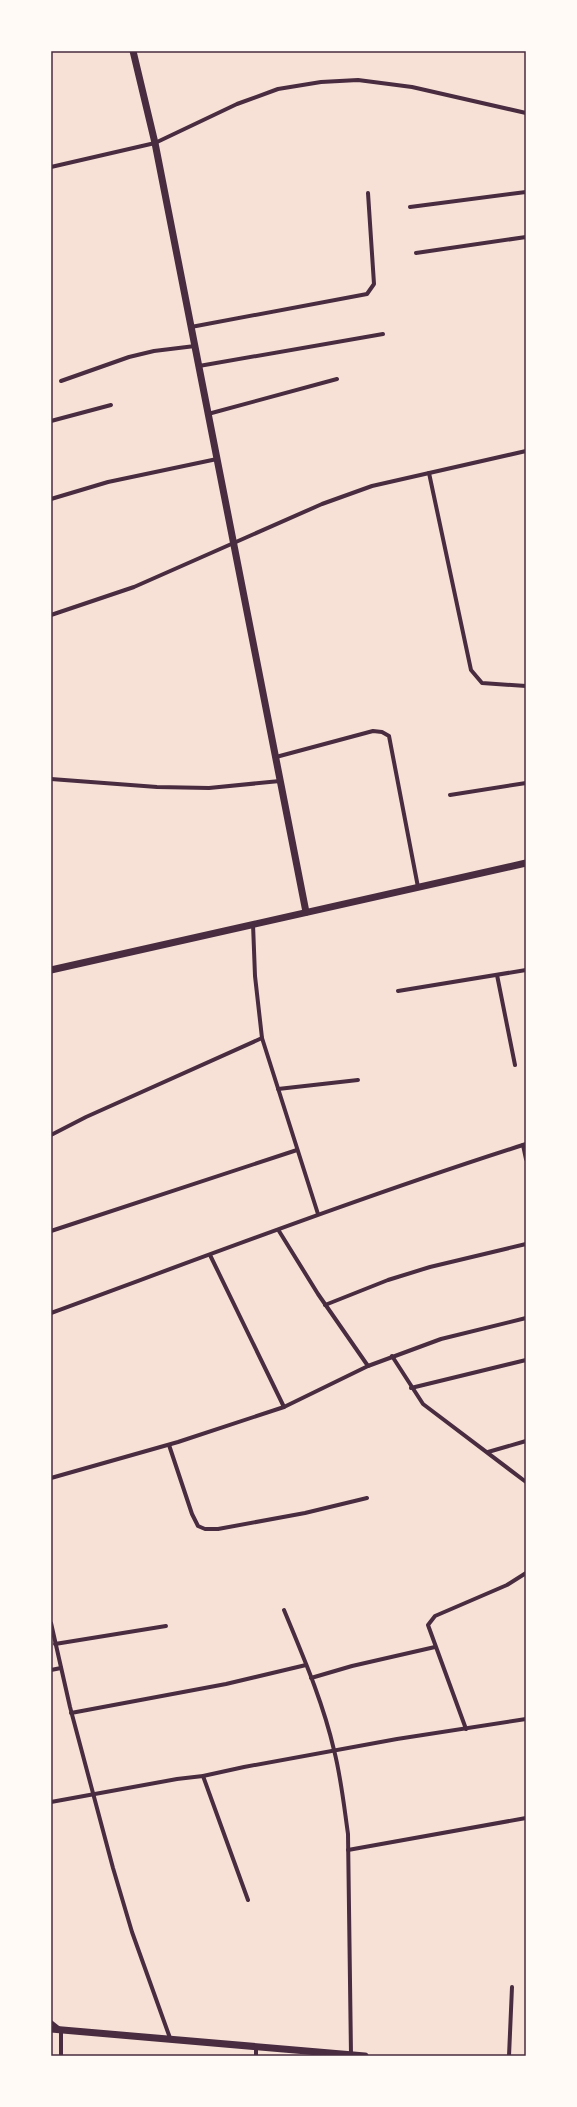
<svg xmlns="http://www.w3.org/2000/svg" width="577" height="2107" font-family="'Playfair Display',serif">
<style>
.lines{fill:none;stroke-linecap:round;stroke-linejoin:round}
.minor{stroke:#4a2c40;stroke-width:4}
.tertiary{stroke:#4a2c40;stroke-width:7}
.neatline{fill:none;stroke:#4a2c40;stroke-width:1.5}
</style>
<rect width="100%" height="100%" fill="#f7e1d7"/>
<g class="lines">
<g class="minor">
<path d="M51 167 155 143 237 104 278 89 321 82 358 80 412 87 526 113"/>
<path d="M410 207 526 192"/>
<path d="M416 253 526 237"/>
<path d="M191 327 367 294 374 284 368 193"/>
<path d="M199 366 383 334"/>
<path d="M61 381 129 357 154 351 195 346"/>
<path d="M208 414 337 379"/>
<path d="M51 421 111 405"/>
<path d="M429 473 471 670 482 683 526 686"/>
<path d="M51 499 108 482 217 459"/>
<path d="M51 615 134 587 322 504 372 486 526 451"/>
<path d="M276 757 373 731 382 732 389 736 418 887"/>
<path d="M51 779 157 787 209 788 280 781"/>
<path d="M450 795 526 783"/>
<path d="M253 924 255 976 262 1038 318 1214"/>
<path d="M497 975 515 1065"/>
<path d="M398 991 526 970"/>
<path d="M278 1089 358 1080"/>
<path d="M51 1135 86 1117 262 1038"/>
<path d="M523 1145 526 1159"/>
<path d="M51 1231 297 1150"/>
<path d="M279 1231 318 1294 368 1366"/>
<path d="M210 1255 284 1407"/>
<path d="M325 1305 388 1280 430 1267 526 1244"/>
<path d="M51 1313C209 1255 366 1195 526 1144"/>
<path d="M392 1356 423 1404 526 1482"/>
<path d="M411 1388 526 1360"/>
<path d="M169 1445 192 1514 198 1526 205 1529H218L305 1513 367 1498"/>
<path d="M488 1452 526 1441"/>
<path d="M51 1478 178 1442 284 1407 368 1366 441 1339 526 1318"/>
<path d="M284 1610C303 1656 323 1702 334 1750 341 1777 344 1806 348 1834L351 2055"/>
<path d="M51 1623 70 1707 113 1868 132 1932 170 2038"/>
<path d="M55 1644 166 1626"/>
<path d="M51 1670 61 1668"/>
<path d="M311 1678 352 1666 435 1647"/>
<path d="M71 1713 226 1684 306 1665"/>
<path d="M466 1729 428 1625 435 1616 507 1585 526 1573"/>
<path d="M203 1776 248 1900"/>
<path d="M51 1802 177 1779 203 1776 244 1767 397 1739 526 1719"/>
<path d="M348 1850 526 1818"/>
<path d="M51 2022 61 2030V2056"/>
<path d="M256 2056V2046"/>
<path d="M509 2056 512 1987"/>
</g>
<g class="tertiary">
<path d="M133 51 155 143 306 912"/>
<path d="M51 970 526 863"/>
<path d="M51 2029 365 2056"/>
</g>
</g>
<rect width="577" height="2107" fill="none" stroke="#fffaf5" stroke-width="104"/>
<rect x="52" y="52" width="473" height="2003" class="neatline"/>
</svg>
